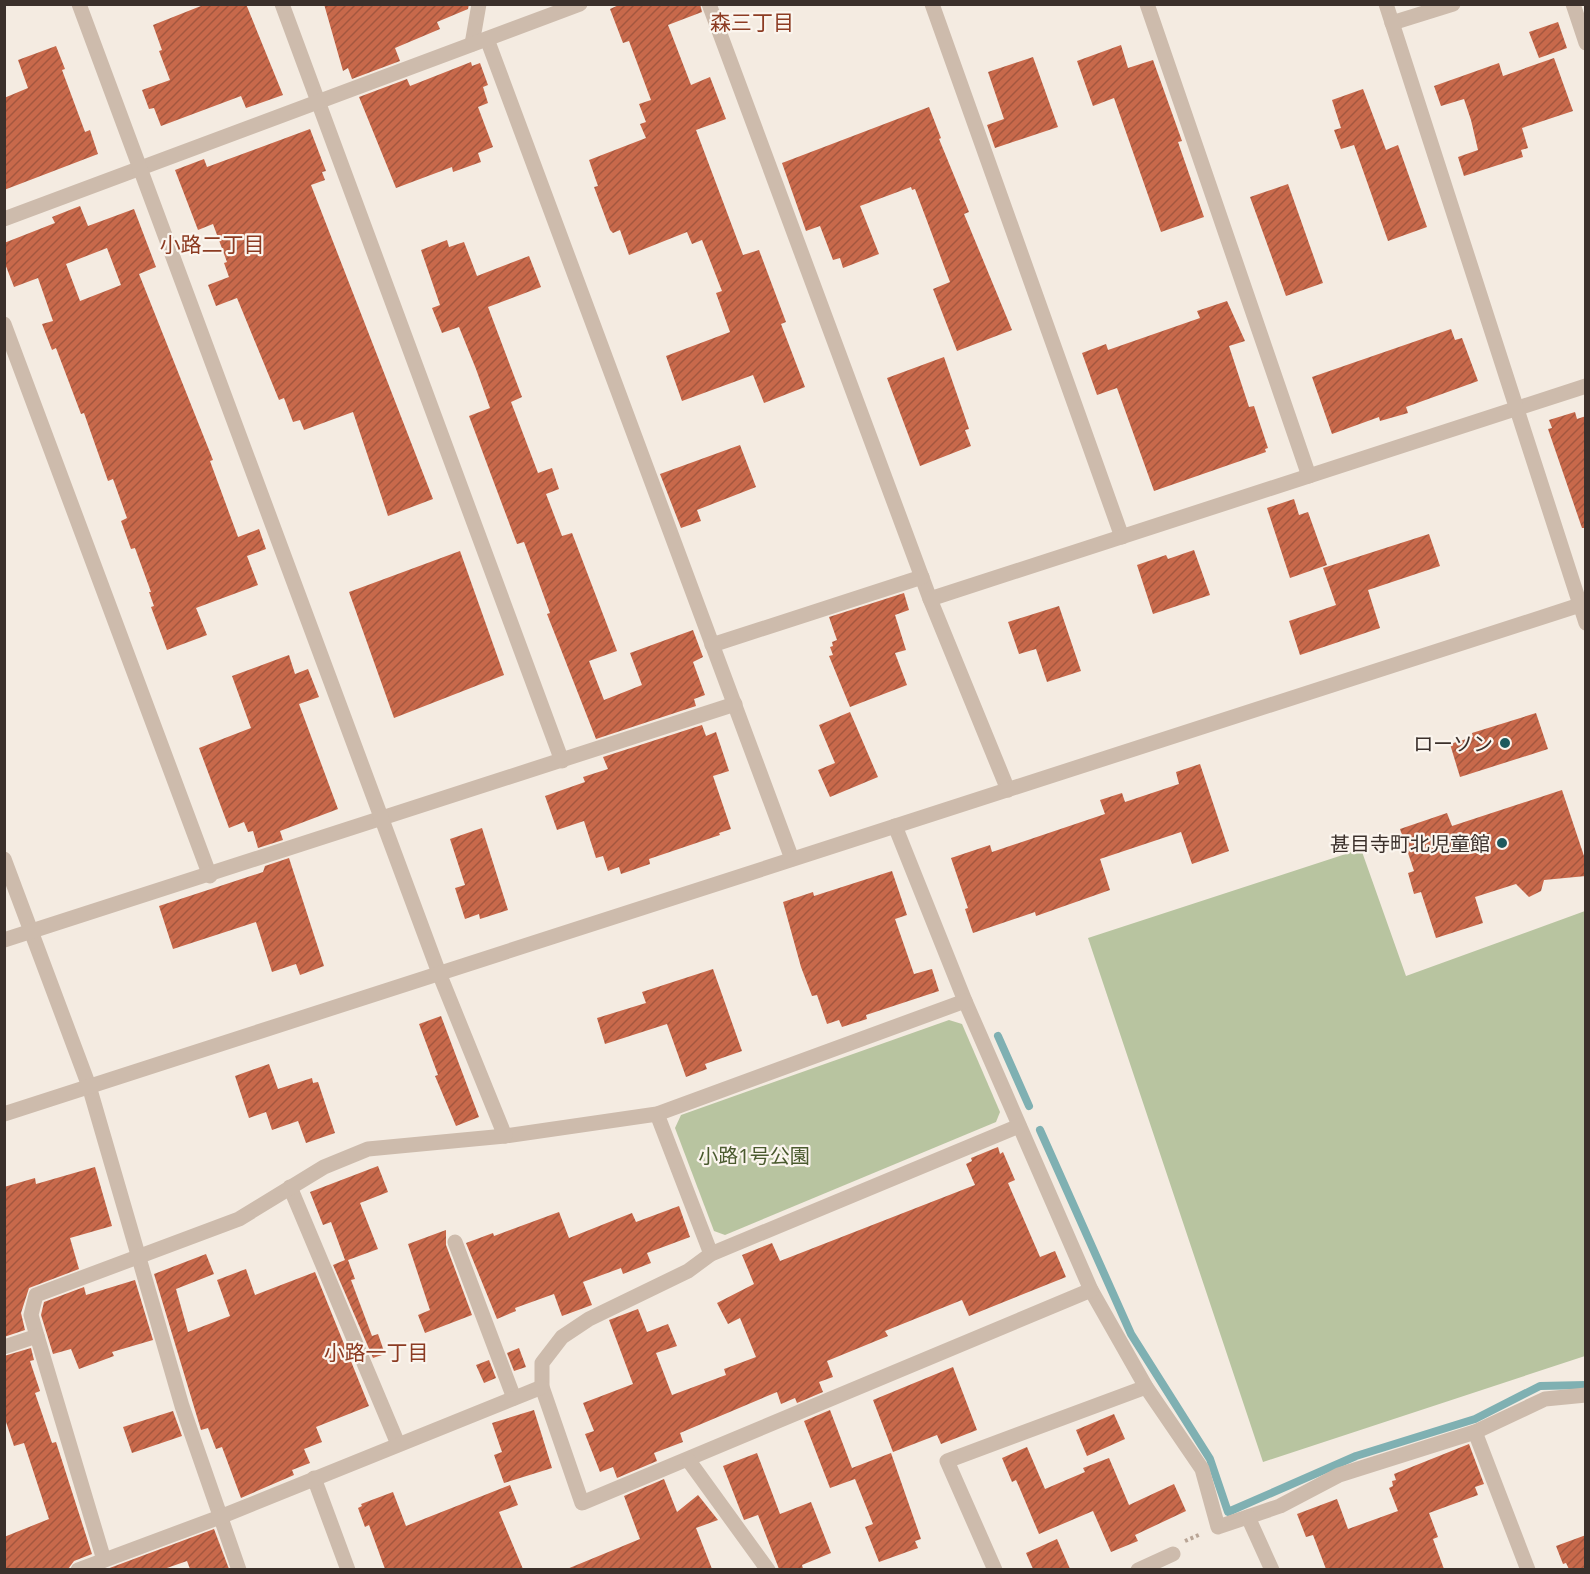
<svg xmlns="http://www.w3.org/2000/svg" width="1590" height="1574" font-family="'Noto Sans','Noto Sans JP',sans-serif">
<defs>
<pattern id="building-hatch" width="6" height="6" patternUnits="userSpaceOnUse" patternTransform="scale(1.5)"><rect width="6" height="6" fill="#c8694b"/><path d="M-1 1l2-2M0 6l6-6M5 7l2-2" fill="none" stroke="#a4573f"/></pattern>
</defs>
<rect width="100%" height="100%" fill="#f4ebe1"/>
<g fill="#b8c4a0">
<path d="M1361,849L1406,976L1585,911V1356L1263,1462L1088,938Z"/>
<path d="M949,1020L962,1024L1000,1112L996,1122L725,1235L714,1231L675,1128L681,1115Z"/>
</g>
<g fill="none" stroke-linecap="round" stroke-linejoin="round">
<g stroke="#7fb0b2" stroke-width="8">
<path d="M998,1036L1029,1106"/>
<path d="M1040,1130L1131,1334L1210,1459L1228,1512L1356,1456L1475,1419L1540,1386L1586,1385"/>
</g>
</g>
<g fill="url(#building-hatch)" fill-rule="evenodd">
<path d="M206,4H246L283,95L246,108L241,96L161,126L154,108L149,109L142,90L170,80L159,51L162,50L153,25Z"/>
<path d="M324,4H469L468,9L437,22L440,29L395,48L400,61L352,79L348,68L343,71Z"/>
<path d="M621,4H700L702,12L668,25L691,85L710,77L726,119L696,130L743,255L759,250L786,322L781,324L805,387L764,403L753,375L682,401L666,356L730,332L716,293L722,291L702,240L692,244L687,232L629,255L620,230L613,233L610,230L594,187L598,186L589,160L646,138L640,124L646,122L639,104L651,100L629,41L623,43L610,9Z"/>
<path d="M1558,22L1567,48L1539,58L1529,32Z"/>
<path d="M1121,45L1128,68L1153,60L1182,141L1178,142L1204,217L1161,232L1114,98L1093,106L1077,61Z"/>
<path d="M56,46L65,69L62,70L85,132L90,130L98,154L4,190V98L28,88L18,60Z"/>
<path d="M1033,57L1058,127L995,148L987,125L1004,119L988,72Z"/>
<path d="M1554,58L1573,111L1522,128L1528,148L1521,150L1523,157L1464,176L1458,157L1478,150L1471,120L1464,99L1441,106L1434,86L1499,63L1503,76Z"/>
<path d="M471,62L472,66L480,63L488,85L483,87L488,103L478,107L493,147L478,153L481,162L453,172L452,167L396,188L359,97L407,79L410,86Z"/>
<path d="M1363,89L1386,150L1398,145L1427,227L1388,241L1354,145L1341,149L1334,130L1341,128L1332,100Z"/>
<path d="M929,107L941,138L939,139L969,212L964,214L1012,330L957,351L933,289L950,282L915,189L912,190L911,187L860,206L879,254L843,268L840,258L833,260L820,226L806,231L782,163Z"/>
<path d="M310,129L326,171L322,172L325,180L311,185L433,499L388,516L353,412L304,430L300,420L293,422L284,398L279,400L237,298L216,306L208,285L229,277L224,263L227,262L213,224L198,230L175,170L204,159L207,167Z"/>
<path d="M1288,184L1323,283L1286,296L1250,197Z"/>
<path d="M80,206L88,226L134,209L156,267L139,274L213,460L210,461L238,537L259,529L266,549L247,556L258,585L196,608L207,635L167,650L151,607L154,606L149,592H151L135,548L131,549L121,521L127,518L113,479L108,481L84,413L81,414L56,348L52,350L42,324L53,321L38,278L14,287L4,261V243L55,223L52,217ZM107,248L121,285L80,301L66,264Z"/>
<path d="M447,240L449,247L464,242L477,276L529,256L541,287L488,307L522,397L511,402L538,473L552,468L559,489L546,494L562,536L572,533L617,651L589,661L604,700L642,685L630,653L693,630L703,657L693,662L705,695L694,699L696,706L596,739L547,614L550,613L524,542L517,544L469,416L490,408L476,369L459,327L442,333L432,308L440,305L421,250Z"/>
<path d="M1227,301L1245,341L1229,346L1249,407L1254,406L1268,448L1265,449L1266,452L1154,491L1117,388L1097,395L1082,353L1106,344L1108,350L1200,318L1197,311Z"/>
<path d="M1451,329L1455,340L1462,338L1478,381L1406,407L1408,413L1380,421L1379,417L1332,434L1312,377Z"/>
<path d="M944,357L969,429L965,430L971,446L920,466L887,378Z"/>
<path d="M1575,412L1577,419L1586,416V528H1582L1548,429L1552,428L1549,420Z"/>
<path d="M740,445L756,487L697,510L701,521L681,528L660,474Z"/>
<path d="M1294,499L1299,515L1308,512L1327,565L1290,578L1267,508Z"/>
<path d="M1429,534L1440,566L1368,590L1380,628L1300,655L1289,621L1336,605L1323,568Z"/>
<path d="M1194,550L1210,595L1153,614L1137,565L1166,555L1168,559Z"/>
<path d="M460,551L504,675L394,718L349,592Z"/>
<path d="M904,593L909,610L895,615L906,650L895,653L907,685L850,707L829,656L833,655L830,647L833,646L832,642L837,640L829,617Z"/>
<path d="M1059,606L1081,671L1047,682L1036,649L1019,654L1008,622Z"/>
<path d="M289,655L295,674L308,669L319,697L299,704L338,809L280,831L283,840L258,848L253,831L248,832L244,822L229,828L199,748L251,728L232,676Z"/>
<path d="M850,712L878,777L830,797L818,770L835,763L819,725Z"/>
<path d="M1536,713L1548,749L1460,777L1450,744L1473,737L1472,733Z"/>
<path d="M702,725L706,736L716,732L729,771L713,776L731,829L719,833L720,835L649,859L650,864L621,874L619,867L608,871L603,856L596,858L584,821L557,830L545,796L585,782L583,777L608,769L603,757Z"/>
<path d="M1200,764L1229,851L1192,864L1181,832L1100,859L1110,890L1036,916L1035,912L973,933L965,909L968,908L951,858L990,845L992,852L1105,814L1100,800L1122,793L1125,802L1179,784L1176,772Z"/>
<path d="M1562,790L1586,862V876L1544,880L1541,891L1529,897L1516,884L1475,897L1483,923L1436,938L1421,892L1414,894L1408,873L1414,871L1400,829L1447,813L1452,826Z"/>
<path d="M482,828L508,910L480,919L479,914L465,919L455,888L465,885L450,839Z"/>
<path d="M289,858L324,966L300,975L296,964L272,972L256,922L173,949L159,906L263,872L265,866Z"/>
<path d="M892,871L907,915L895,919L914,974L932,969L939,991L866,1015L867,1019L842,1027L839,1020L827,1024L817,995L812,996L801,967L783,902L813,892L814,896Z"/>
<path d="M713,969L742,1051L705,1064L707,1069L686,1077L667,1024L605,1044L597,1018L646,1003L642,992Z"/>
<path d="M441,1016L479,1117L456,1126L435,1076L438,1075L419,1024Z"/>
<path d="M269,1064L278,1089L312,1078L313,1083L318,1082L335,1133L306,1143L298,1121L272,1130L266,1112L249,1118L235,1076Z"/>
<path d="M998,1147L1000,1154L1003,1152L1015,1180L1008,1183L1040,1257L1055,1251L1066,1277L969,1316L962,1300L885,1331L888,1336L827,1361L833,1377L819,1382L823,1392L797,1403L795,1398L781,1404L777,1392L680,1433L683,1442L654,1453L657,1461L617,1478L613,1467L600,1472L585,1434L594,1431L583,1403L633,1384L609,1320L638,1309L647,1332L668,1324L677,1346L656,1353L672,1395L726,1375L724,1369L756,1357L740,1318L728,1324L717,1303L754,1284L742,1255L772,1243L780,1261L975,1185L966,1164L972,1161L971,1158Z"/>
<path d="M378,1166L388,1192L360,1203L378,1249L348,1260L355,1279L351,1280L372,1336L378,1334L385,1354L373,1358L333,1265L345,1260L331,1222L323,1225L310,1192Z"/>
<path d="M95,1167L112,1226L70,1238L79,1269L29,1288L21,1313L25,1330L4,1337V1187L35,1178L36,1184Z"/>
<path d="M679,1206L690,1237L647,1253L651,1263L623,1274L621,1268L583,1282L592,1305L562,1316L554,1294L515,1308L516,1311L497,1319L466,1243L493,1233L494,1236L559,1212L569,1238L632,1213L636,1222Z"/>
<path d="M446,1230V1245L472,1315L425,1333L418,1315L430,1310L408,1244Z"/>
<path d="M206,1254L214,1274L176,1289L188,1332L230,1316L217,1280L246,1269L255,1295L315,1272L369,1406L316,1427L322,1442L304,1449L310,1463L292,1470L294,1475L241,1498L222,1447L216,1449L208,1428L201,1430L154,1274Z"/>
<path d="M135,1280L153,1340L112,1352L114,1356L79,1369L71,1349L53,1354L41,1315L44,1302L84,1287L86,1295Z"/>
<path d="M31,1348L34,1360L30,1361L40,1391L35,1393L52,1443L56,1442L92,1554L74,1561L68,1569H4V1537L49,1519L24,1443L14,1446L4,1416V1356Z"/>
<path d="M519,1348L526,1367L514,1371L507,1353Z"/>
<path d="M489,1360L496,1378L484,1383L476,1365Z"/>
<path d="M953,1367L977,1430L941,1444L937,1435L893,1452L873,1400Z"/>
<path d="M534,1410L552,1468L504,1483L494,1455L502,1452L492,1423Z"/>
<path d="M830,1410L852,1468L891,1453L921,1539L915,1541L918,1548L879,1562L865,1527L873,1524L855,1479L830,1488L804,1421Z"/>
<path d="M173,1411L182,1436L132,1453L123,1427Z"/>
<path d="M1114,1414L1125,1439L1087,1456L1076,1430Z"/>
<path d="M1469,1444L1484,1484L1475,1487L1478,1495L1429,1513L1438,1537L1433,1539L1444,1569H1326L1313,1535L1306,1537L1297,1514L1337,1499L1348,1529L1398,1511L1389,1488L1393,1486L1392,1481L1396,1480L1394,1474Z"/>
<path d="M1027,1447L1045,1489L1085,1472L1083,1468L1109,1458L1129,1505L1174,1484L1186,1511L1135,1535L1138,1541L1111,1552L1093,1511L1039,1534L1020,1489L1016,1480L1012,1482L1002,1458Z"/>
<path d="M757,1453L780,1514L811,1502L831,1553L802,1565L803,1569H779L758,1515L744,1520L723,1466Z"/>
<path d="M664,1479L677,1512L698,1495L718,1520L696,1528L712,1569H567L640,1539L624,1496Z"/>
<path d="M510,1485L518,1505L499,1512L523,1569H385L369,1525L365,1527L358,1508L362,1506L361,1504L393,1492L406,1526Z"/>
<path d="M214,1529L229,1569H190L187,1561L164,1569H107Z"/>
<path d="M1586,1535V1569H1569L1566,1563L1563,1564L1556,1546Z"/>
<path d="M1057,1539L1070,1569H1033L1026,1553Z"/>
</g>
<g fill="none" stroke-linecap="round" stroke-linejoin="round">
<path stroke="#b9a596" stroke-width="4" stroke-dasharray="3 3" stroke-linecap="butt" d="M1185,1541L1201,1534"/>
<g stroke="#cdbbac" stroke-width="15">
<path d="M455,1242L514,1398"/>
<path d="M314,1478L348,1570"/>
</g>
<g stroke="#cdbbac" stroke-width="15">
<path d="M282,4L562,761"/>
<path d="M709,4L930,599L1008,790"/>
<path d="M932,4L1122,537"/>
<path d="M1147,4L1309,476"/>
<path d="M1573,4L1586,43"/>
<path d="M1392,23L1453,4"/>
<path d="M487,39L792,859"/>
<path d="M472,44L479,4"/>
<path d="M4,219L580,4"/>
<path d="M4,324L210,876"/>
<path d="M930,599L1586,386"/>
<path d="M712,645L922,577"/>
<path d="M895,826L965,1001L1091,1290L1146,1387L1202,1469L1218,1527L1280,1506L1339,1475L1475,1432L1545,1399L1586,1395"/>
<path d="M4,859L89,1086L182,1406L239,1570"/>
<path d="M4,940L735,704"/>
<path d="M657,1114L711,1254"/>
<path d="M1019,1126L711,1254L688,1271L589,1319L562,1337L542,1363V1387L582,1503L1091,1290"/>
<path d="M505,1136L657,1114L965,1001"/>
<path d="M290,1187L398,1444"/>
<path d="M37,1336L31,1315L36,1295L239,1219L324,1167L368,1149L505,1136L439,973L79,4"/>
<path d="M4,1347L37,1336L104,1560"/>
<path d="M1475,1432L1528,1570"/>
<path d="M689,1461L768,1570"/>
<path d="M1248,1517L1272,1570"/>
<path d="M78,1570L220,1517L542,1387"/>
<path d="M995,1570L947,1461L1146,1387"/>
<path d="M1138,1570L1173,1554"/>
</g>
<g stroke="#cdbbac" stroke-width="15">
<path d="M1386,4L1586,623"/>
<path d="M4,1114L1586,603"/>
</g>
</g>
<g fill="#1f5a5e" stroke="#fbf5ee" stroke-width="2">
<circle cx="1505" cy="743" r="6"/>
<circle cx="1502" cy="843" r="6"/>
</g>
<g text-anchor="middle" dominant-baseline="central" stroke-width="4.5" stroke-linejoin="round" paint-order="stroke">
<g font-size="20" fill="#3b302b" stroke="#fbf5ee" text-anchor="end">
<text x="1493" y="743">ローソン</text>
<text x="1490" y="843">甚目寺町北児童館</text>
</g>
<g font-size="20" fill="#4a5a2e" stroke="#fbf5ee">
<text x="754" y="1155">小路1号公園</text>
</g>
<g font-size="21" fill="#8c3b22" stroke="#fbf5ee">
<text x="752" y="22">森三丁目</text>
<text x="212" y="244">小路二丁目</text>
<text x="376" y="1352">小路一丁目</text>
</g>
</g>
<rect width="1590" height="1574" fill="none" stroke="#3b302b" stroke-width="12"/>
</svg>
